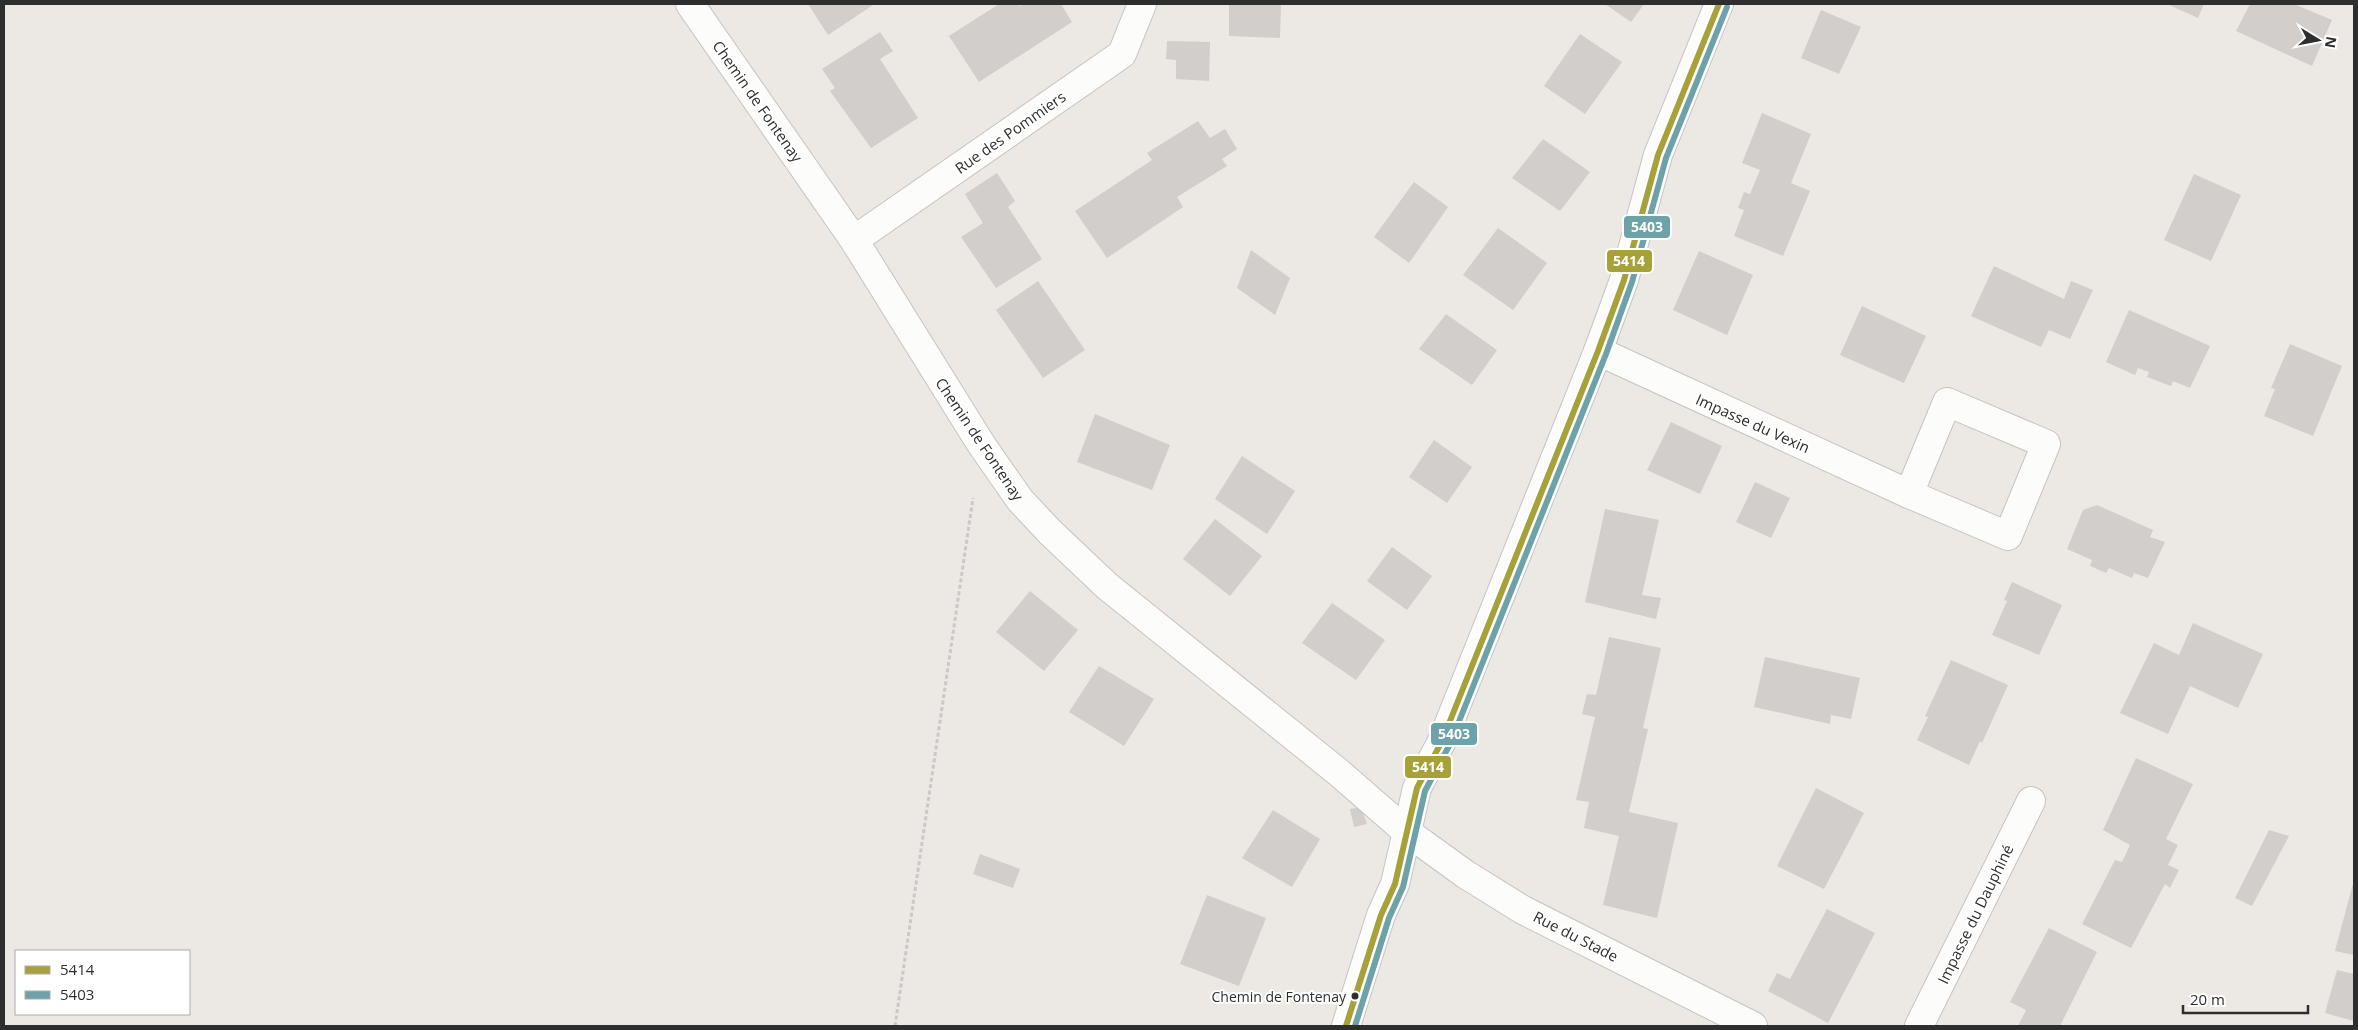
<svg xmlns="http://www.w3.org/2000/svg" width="2358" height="1030" font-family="'Open Sans',sans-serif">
<rect width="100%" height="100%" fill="#ece8e4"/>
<g fill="#d1cecb">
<path d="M808,4H872L873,5L828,35Z"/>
<path d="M999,4H1018L1020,6L1024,4H1061L1072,22L979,82L949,36Z"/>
<path d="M1229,4H1281L1280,38L1229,36Z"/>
<path d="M1605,4H1644L1631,22Z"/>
<path d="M2167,4H2204L2198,18Z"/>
<path d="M2250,4H2294L2332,20L2312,66L2236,31Z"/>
<path d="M1821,10L1861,27L1839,74L1801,58Z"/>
<path d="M880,32L893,51L880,59L918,118L871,148L830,91L835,88L822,69Z"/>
<path d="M1580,34L1622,62L1585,114L1544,86Z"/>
<path d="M1167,41L1210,42L1209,81L1176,79V60L1166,59Z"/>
<path d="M1762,113L1811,134L1791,183L1810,191L1783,256L1734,236L1744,210L1738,208L1744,192L1750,194L1760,170L1742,163Z"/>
<path d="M1198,121L1210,138L1225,129L1237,149L1222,159L1227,166L1177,197L1183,207L1107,258L1075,211L1152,160L1147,153Z"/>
<path d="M1543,139L1590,172L1560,211L1512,178Z"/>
<path d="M997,173L1015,201L1008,207L1042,259L996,288L961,237L983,223L965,194Z"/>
<path d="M2194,174L2241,195L2211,261L2164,240Z"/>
<path d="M1414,182L1448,207L1409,263L1374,237Z"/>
<path d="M1498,228L1547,263L1513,310L1463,275Z"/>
<path d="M1251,250L1290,278L1275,315L1237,288Z"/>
<path d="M1699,251L1753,275L1727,335L1673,310Z"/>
<path d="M1994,266L2064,299L2071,281L2093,290L2070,339L2049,330L2041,347L1971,316Z"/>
<path d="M1038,281L1085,350L1043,378L996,310Z"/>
<path d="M1862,306L1926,336L1904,383L1840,355Z"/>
<path d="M2129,310L2210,346L2190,388L2173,381L2171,386L2147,377L2149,372L2138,368L2135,375L2106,362Z"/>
<path d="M1446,314L1497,350L1472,385L1419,349Z"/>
<path d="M2290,344L2342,366L2313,436L2264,416L2275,389L2271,388Z"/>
<path d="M1095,414L1170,445L1152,490L1077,462Z"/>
<path d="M1671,422L1722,446L1700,494L1647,470Z"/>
<path d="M1434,440L1472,467L1447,503L1409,477Z"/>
<path d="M1242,456L1295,491L1267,534L1215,499Z"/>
<path d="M1755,482L1790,498L1771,538L1736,522Z"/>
<path d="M2097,505L2153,530L2150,537L2165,542L2148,578L2134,573L2132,578L2109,568L2106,573L2090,566L2092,560L2067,549L2083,510Z"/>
<path d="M1605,509L1659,520L1642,595L1661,598L1656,619L1585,602Z"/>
<path d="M1215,519L1262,556L1230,596L1183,559Z"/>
<path d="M1392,547L1432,576L1407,610L1367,581Z"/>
<path d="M2012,582L2062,605L2039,655L1992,635L2007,601L2004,600Z"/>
<path d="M1030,591L1078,630L1044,671L996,632Z"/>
<path d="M1332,603L1385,640L1356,680L1302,643Z"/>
<path d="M2193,623L2263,654L2238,708L2190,686L2168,734L2120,713L2154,643L2179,655Z"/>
<path d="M1609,637L1661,648L1643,728L1648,729L1629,812L1678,823L1657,918L1603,905L1619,836L1584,828L1589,802L1576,800L1595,717L1582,714L1587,694L1596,695Z"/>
<path d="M1765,657L1860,678L1851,719L1831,715L1830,724L1754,707Z"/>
<path d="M1951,660L2008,685L1982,743L1980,741L1969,765L1917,740L1928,717L1925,716Z"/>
<path d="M1099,666L1154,699L1124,746L1069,712Z"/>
<path d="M2136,758L2193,784L2166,839L2178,845L2168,865L2179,870L2170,888L2165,884L2131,948L2082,924L2115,860L2122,862L2130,845L2103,830Z"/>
<path d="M1816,788L1864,813L1824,889L1777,866Z"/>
<path d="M1361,807L1367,824L1354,827L1350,809Z"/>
<path d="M1273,810L1320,839L1292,887L1242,858Z"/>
<path d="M2269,830L2289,836L2252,906L2235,898Z"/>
<path d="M980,854L1020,869L1013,888L973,874Z"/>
<path d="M2354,880V955L2335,951Z"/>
<path d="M1207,895L1266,918L1239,986L1180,964Z"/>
<path d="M1827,909L1875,933L1828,1023L1768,991L1777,973L1790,979Z"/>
<path d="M2049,928L2097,952L2060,1026H2018L2026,1010L2010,1002Z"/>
<path d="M2337,970L2354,974V1021L2325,1013Z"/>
</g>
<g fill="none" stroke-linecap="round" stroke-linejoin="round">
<g stroke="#c5c4c5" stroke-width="30">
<g id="street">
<path d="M690,4L854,240L981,444L1020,500L1050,532L1107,586L1338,772L1407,832L1465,874L1523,910L1753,1026"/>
<path d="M854,240L1122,54L1142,4"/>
<path d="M1598,351L1909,494"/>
<path d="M1947,402L2046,444L2008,536L1909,494Z"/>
<path d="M1346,1026L1381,915L1395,884L1417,788L1442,741L1598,351L1624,280L1658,155L1719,4"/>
<path d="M1919,1026L2031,801"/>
</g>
</g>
<path stroke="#c9c9c8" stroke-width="3" stroke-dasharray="4 2.5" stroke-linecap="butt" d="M895,1026L973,498"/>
<use href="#street" stroke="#fcfcfb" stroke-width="28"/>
<g stroke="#fff" stroke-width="10">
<path id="bus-1" d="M1346,1026L1381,915L1395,884L1417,788L1442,741L1598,351L1624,280L1658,155L1719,4"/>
</g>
<g stroke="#fff" stroke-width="10">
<path id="bus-2" d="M1355,1026L1389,918L1403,887L1425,791L1450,744L1606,354L1632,282L1666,158L1727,7"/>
</g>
<use href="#bus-1" stroke="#a6a139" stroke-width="6"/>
<use href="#bus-2" stroke="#6ea2a9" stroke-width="6"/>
</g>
<circle fill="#2e2e2e" stroke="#fff" stroke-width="2" cx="1355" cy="996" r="4.5"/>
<g text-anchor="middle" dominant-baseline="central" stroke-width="4" stroke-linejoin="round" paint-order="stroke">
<g font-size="14" fill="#2e2e2e" stroke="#fff" text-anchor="end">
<text x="1346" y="996">Chemin de Fontenay</text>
</g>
<g font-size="15" fill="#2e2e2e" stroke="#fff">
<text transform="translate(758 101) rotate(55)">Chemin de Fontenay</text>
<text transform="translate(1010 132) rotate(-35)">Rue des Pommiers</text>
<text transform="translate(1753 423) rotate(24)">Impasse du Vexin</text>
<text transform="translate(980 439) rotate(56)">Chemin de Fontenay</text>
<text transform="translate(1975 914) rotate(-64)">Impasse du Dauphiné</text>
<text transform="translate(1576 936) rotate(27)">Rue du Stade</text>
</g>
</g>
<g stroke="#fff" stroke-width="2">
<rect x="1623" y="215" width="48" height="24" rx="5" fill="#6ea2a9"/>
<rect x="1606" y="249" width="47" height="24" rx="5" fill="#a6a139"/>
<rect x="1430" y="722" width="48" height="24" rx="5" fill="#6ea2a9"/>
<rect x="1404" y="755" width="48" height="24" rx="5" fill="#a6a139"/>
</g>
<g font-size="14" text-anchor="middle" font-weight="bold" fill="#fff">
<text x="1647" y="232">5403</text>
<text x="1629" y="266">5414</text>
<text x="1454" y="739">5403</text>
<text x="1428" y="772">5414</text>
</g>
<rect width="2358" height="1030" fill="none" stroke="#2e2e2e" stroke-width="10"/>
<rect x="15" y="950" width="175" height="65" fill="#ffffff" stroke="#ababab"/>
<rect x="25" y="966" width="25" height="8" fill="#a6a139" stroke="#ababab"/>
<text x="60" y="975" font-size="15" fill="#2e2e2e">5414</text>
<rect x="25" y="991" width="25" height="8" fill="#6ea2a9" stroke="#ababab"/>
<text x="60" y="1000" font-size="15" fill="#2e2e2e">5403</text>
<g transform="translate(2318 40) rotate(100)" stroke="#ffffff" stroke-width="4" paint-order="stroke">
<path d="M0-4L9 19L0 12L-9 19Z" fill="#2e2e2e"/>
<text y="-8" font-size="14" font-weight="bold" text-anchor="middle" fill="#2e2e2e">N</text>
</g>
<path d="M2183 1005v8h125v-8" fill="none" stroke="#2e2e2e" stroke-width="2.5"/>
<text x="2190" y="1005" font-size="15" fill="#2e2e2e" stroke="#ffffff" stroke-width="4" paint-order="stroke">20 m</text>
</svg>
